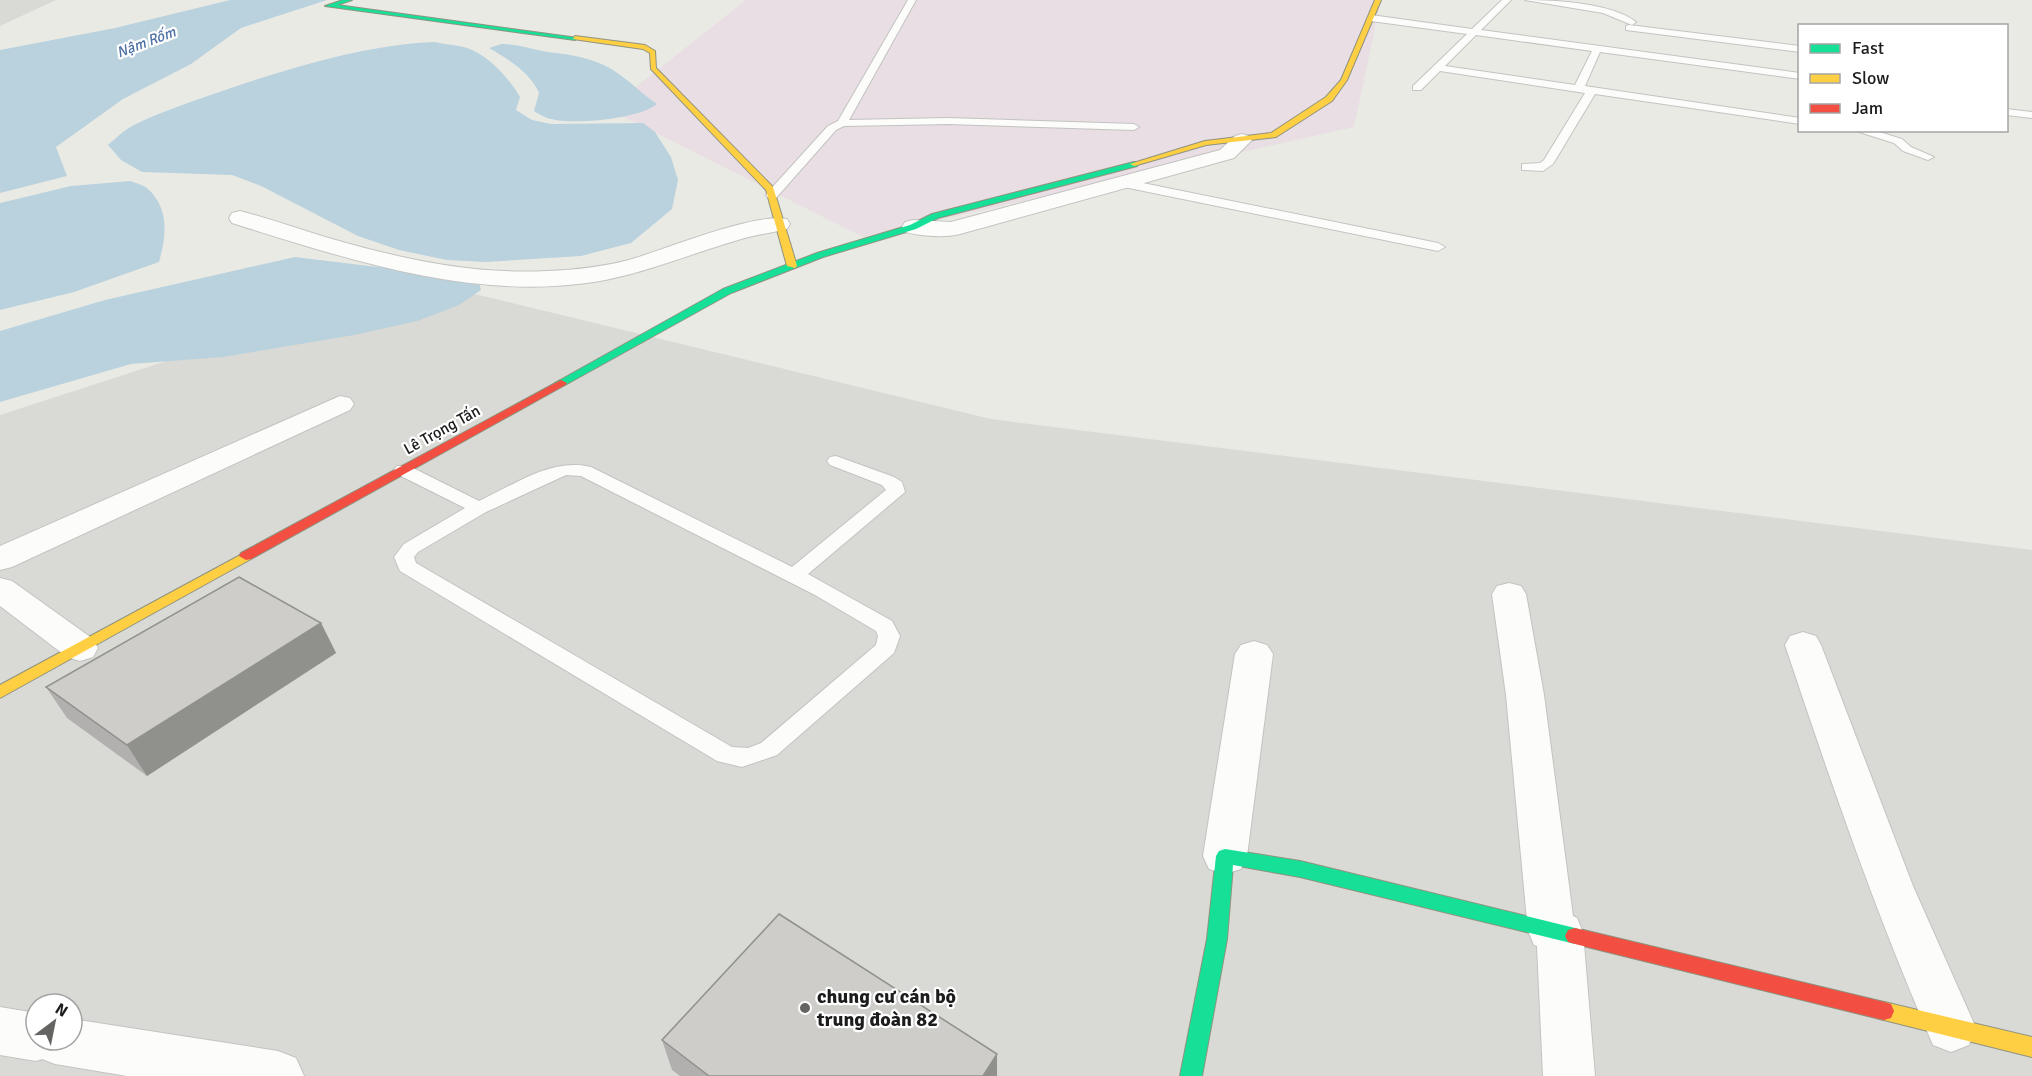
<svg xmlns="http://www.w3.org/2000/svg" width="2032" height="1076" font-family="Signika,sans-serif">
<rect width="100%" height="100%" fill="#eaeae5"/>
<g fill="#d9d9d6" fill-rule="evenodd">
<path d="M0,0H56L0,26Z"/>
<path d="M417,280L991,419L2032,550V1076H0V415ZM36,1004H72V1040H36Z"/>
</g>
<path fill="#e8dee3" d="M746,0H1381L1354,127L863,237L608,109Z"/>
<g fill="#bad2dd">
<path d="M230,0H327L241,28L191,64L123,99L56,147L67,176L0,193V50L115,28Z"/>
<path d="M435,42C446,45 462,45 472,50C491,58 510,80 520,97L516,110L532,120L551,124L643,123L655,132L671,157L678,180L672,209L631,243L581,256L486,262L447,260L399,250L358,236L261,186L232,175L142,172L121,160L108,145C116,138 124,130 134,125C156,114 179,106 202,98C270,74 363,44 435,42Z"/>
<path d="M501,44C516,44 528,48 542,51C568,55 590,56 613,70C629,80 642,94 657,104C639,119 575,125 551,119C545,118 539,114 534,111L539,93C531,73 508,59 489,48Z"/>
<path d="M130,181C135,183 144,185 148,189C170,209 166,237 159,262L74,292L0,310V203L71,186Z"/>
<path d="M295,257L468,278L479,282L481,290L459,305L417,321L354,335L223,357L131,364L0,402V331L105,300Z"/>
</g>
<g fill="none" stroke-linecap="round" stroke-linejoin="round">
<g stroke="#c3c3c1" stroke-width="2">
<g id="lane">
<path d="M908,0H916L849,120L948,118L1134,124L1139,127L1134,130L948,124L844,126L836,130L776,198H768L766,195L768,192L828,126L838,121Z"/>
<path d="M1502,0H1511L1481,30L1800,73V79L1600,52L1585,86L1800,118V124L1595,94L1553,164L1543,171L1522,170V164L1540,163L1544,160L1585,93L1440,71L1421,90H1413V86L1467,34L1371,21L1367,18L1371,15L1472,29ZM1476,35L1592,51L1575,85L1445,66Z"/>
<path d="M1525,0C1556,0 1612,3 1636,22L1632,25L1603,13Z"/>
<path d="M1629,25L1800,46V52L1626,30V26Z"/>
<path d="M2006,109L2032,112V118L2006,115Z"/>
<path d="M1873,130L1902,139L1911,147L1934,157L1928,160L1903,151L1894,143L1856,131Z"/>
<path d="M1123,179L1438,243L1445,247L1438,251L1119,186L1117,183Z"/>
<path d="M836,456L894,477L902,482L905,492L808,574L892,621L900,636L894,653L777,755L742,767L717,761L400,571L394,557L404,544L465,508L397,474L394,470L397,466H409L479,501C514,485 552,457 591,467L792,567L886,490L882,485L830,465L827,461L830,457ZM566,475L581,476L815,595L876,631L878,636L876,645L761,743L748,748L732,747L416,563L414,557L418,552L486,512Z"/>
</g>
</g>
<g stroke="#c3c3c1" stroke-width="2">
<g id="street">
<path d="M1242,134L1249,136L1252,140L1234,158L960,234C944,238 921,236 905,232L902,227L905,222L913,220L951,222L1220,150L1235,136Z"/>
<path d="M240,211C271,219 301,230 332,239C401,259 475,275 548,271C575,270 602,267 629,260C664,250 756,212 787,219L790,224L787,229C771,233 754,235 738,240C690,254 643,274 594,282C472,301 347,259 232,223L229,218L232,213Z"/>
<path d="M340,396L350,398L354,404L350,410L12,567L0,570V546Z"/>
<path d="M0,578L12,581L93,639L98,648L93,657L80,661L67,657L0,606Z"/>
<path d="M1509,583L1521,586L1526,594L1544,695L1573,916L1577,918L1583,932L1595,1076H1543L1537,946L1534,945L1528,931L1506,695L1492,594L1497,586Z"/>
<path d="M1803,632L1816,636L1821,645L1913,886L1976,1028L1969,1045L1951,1052L1933,1045C1876,914 1830,780 1785,645L1790,636Z"/>
<path d="M1254,641L1267,645L1273,654L1247,856L1241,869L1225,874L1209,869L1203,856L1235,654L1241,645Z"/>
<path d="M0,1007L36,1013V1040H72V1019L278,1051L296,1058L304,1076H127L55,1064L42,1059L36,1061L0,1055Z"/>
</g>
</g>
<g stroke="#8f937e" stroke-width="2">
<g id="fast">
<path d="M343,0H352L337,5L578,38L575,40L325,6Z"/>
<path d="M1134,162H1137V166L938,218L916,229L823,257L731,293L565,385H557L555,383L723,289L817,253L910,225L932,214Z"/>
<path d="M1225,849L1300,861L1575,928L1582,930L1585,936L1582,942L1575,944L1300,877L1233,865L1227,939L1202,1076H1180L1207,939L1216,856L1219,851Z"/>
</g>
</g>
<g stroke="#8f937e" stroke-width="2">
<g id="slow">
<path d="M1375,0H1381L1347,80L1332,101L1276,137L1206,145L1134,166L1130,164L1205,141L1271,133L1326,97L1341,80Z"/>
<path d="M575,36L645,45L655,51L656,68L773,187L797,266L795,268L787,266L766,190L651,69L650,53L643,49L573,39Z"/>
<path d="M246,552L251,553L253,556L251,559L0,698V685Z"/>
<path d="M1884,1002L2032,1037V1057L1884,1020L1877,1018L1874,1011L1877,1004Z"/>
</g>
</g>
<g stroke="#8f937e" stroke-width="2">
<g id="jam">
<path d="M561,380L567,383L565,385L251,559L246,560L239,556L241,553Z"/>
<path d="M1575,928L1884,1002L1891,1004L1894,1011L1891,1018L1884,1020L1575,944L1568,942L1565,936L1568,930Z"/>
</g>
</g>
<use href="#lane" fill="#fcfcfb" fill-rule="evenodd"/>
<use href="#street" fill="#fcfcfb" fill-rule="evenodd"/>
<use href="#fast" fill="#16e098" fill-rule="evenodd"/>
<use href="#slow" fill="#ffcf43" fill-rule="evenodd"/>
<use href="#jam" fill="#f24e42" fill-rule="evenodd"/>
</g>
<g fill="#b1b0ae">
<path d="M321,623L336,653L147,776L67,718L46,687Z"/>
<path d="M662,1040L997,1076H680L672,1070Z"/>
</g>
<g fill="#90908d">
<path d="M321,623L336,653L147,776L127,745Z"/>
<path d="M997,1054V1076H983Z"/>
</g>
<g fill="#cecdca" stroke="#90908d" stroke-width="1.5">
<path d="M239,577L321,623L127,745L46,687Z"/>
<path d="M779,914L997,1054L983,1076H709L662,1040Z"/>
</g>
<circle fill="#646462" stroke="#fff" stroke-width="2" cx="805" cy="1008" r="6"/>
<g text-anchor="middle" dominant-baseline="central" stroke-width="4.5" stroke-linejoin="round" paint-order="stroke">
<g font-size="15" font-style="italic" fill="#4e71a6" stroke="#fff">
<text transform="translate(146 42) rotate(-21)">Nậm Rốm</text>
</g>
<g font-size="16" fill="#1c1c1c" stroke="#fff">
<text transform="translate(442 430) rotate(-29)">Lê Trọng Tấn</text>
</g>
<g font-size="20" font-weight="bold" fill="#1c1c1c" stroke="#fff" text-anchor="start">
<text x="817" y="996">chung cư cán bộ<tspan x="817" dy="23">trung đoàn 82</tspan></text>
</g>
</g>
<rect x="1798" y="24" width="210" height="108" fill="#ffffff" stroke="#a4a4a4" stroke-width="1.5"/>
<rect x="1810" y="44" width="30" height="9" fill="#16e098" stroke="#a4a4a4" stroke-width="1.5"/>
<text x="1852" y="54" font-size="18" fill="#1c1c1c">Fast</text>
<rect x="1810" y="74" width="30" height="9" fill="#ffcf43" stroke="#a4a4a4" stroke-width="1.5"/>
<text x="1852" y="84" font-size="18" fill="#1c1c1c">Slow</text>
<rect x="1810" y="104" width="30" height="9" fill="#f24e42" stroke="#a4a4a4" stroke-width="1.5"/>
<text x="1852" y="114" font-size="18" fill="#1c1c1c">Jam</text>
<g transform="translate(54 1022) rotate(32)"><circle r="28" fill="#ffffff" stroke="#a4a4a4" stroke-width="1.5"/>
<path d="M0-4.5L10 22L0 15L-10 22Z" fill="#646462"/>
<text y="-9" font-size="16" font-weight="bold" text-anchor="middle" fill="#1c1c1c">N</text>
</g>
</svg>
